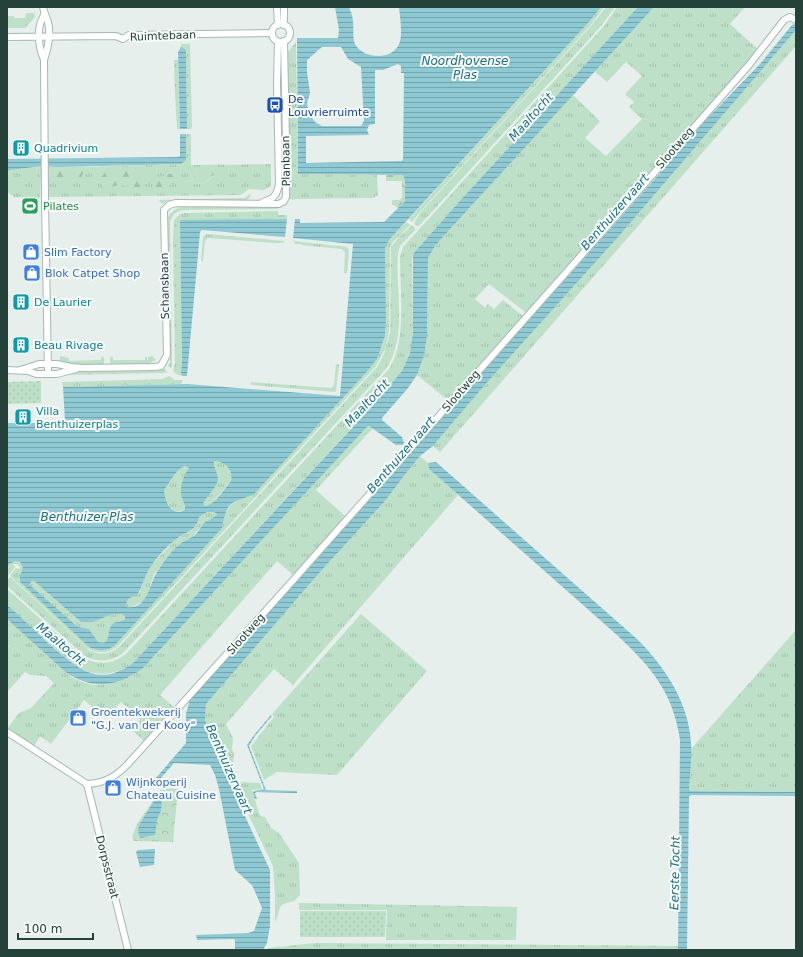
<svg xmlns="http://www.w3.org/2000/svg" width="803" height="957" font-family="'DejaVu Sans',sans-serif">
<defs>
<pattern id="grass-tufts" width="24" height="20" patternUnits="userSpaceOnUse"><rect width="24" height="20" fill="#bfe0c8"/><path d="M3 7l-1-3M5 7V3M7 7l1-3M15 17l-1-3M17 17v-4M19 17l1-3" fill="none" stroke="#a4c1ad"/></pattern>
<pattern id="forest-firs" width="22" height="20" patternUnits="userSpaceOnUse"><rect width="22" height="20" fill="#bfe0c8"/><path d="M5 1l3.5 6h-7zM16 11l3.5 6h-7z" fill="#a4c1ad"/></pattern>
<pattern id="park-crowns" width="20" height="18" patternUnits="userSpaceOnUse"><rect width="20" height="18" fill="#bfe0c8"/><path d="M2 6a3 3 0 1 1 6 0M12 15a3 3 0 1 1 6 0" fill="none" stroke="#a4c1ad"/></pattern>
<pattern id="garden-dots" width="8" height="8" patternUnits="userSpaceOnUse"><rect width="8" height="8" fill="#bfe0c8"/><path d="M2 2h.1M6 6h.1" fill="none" stroke="#a4c1ad" stroke-width="1.8" stroke-linecap="round"/></pattern>
<pattern id="water-rules" width="6" height="5" patternUnits="userSpaceOnUse"><rect width="6" height="5" fill="#8ec9d4"/><path d="M0 2.5h6" fill="none" stroke="#74a5ad"/></pattern>
</defs>
<rect width="100%" height="100%" fill="#e6efeb"/>
<g fill="url(#grass-tufts)" fill-rule="evenodd">
<path d="M601,7H604L590,26L420,212L412,222L409,219L589,22Z"/>
<path d="M606,7H615L602,25L419,226H417L414,223L420,213L591,26Z"/>
<path d="M617,7H638L457,204L413,254L412,259L413,333L410,353L402,371L369,410H368L134,662C115,677 91,678 71,663L7,605V589L85,659C100,665 113,664 126,654L389,369C407,342 400,289 400,257L403,247L604,26Z"/>
<path d="M654,7H745L730,24L759,50L528,313L525,312L489,284L475,299L485,308L488,304L494,309L503,300L523,316V318L449,401L417,375L424,356L427,336L428,258L435,246L451,228L573,95L600,121L585,138L606,156L642,119L629,107L634,102L625,94L642,76L626,62L607,82L594,71Z"/>
<path d="M34,9L35,17L25,28H7V16H14V18H25L26,13H34Z"/>
<path d="M796,30V46L440,452L433,446L484,386L619,236Z"/>
<path d="M296,42L298,174L377,175L378,195L373,198L295,199V200L290,199L289,195L286,52L289,51Z"/>
<path d="M181,44H190L192,127L191,129H187L186,51L185,49L181,47Z"/>
<path d="M174,60H178L180,129H177C176,106 174,83 174,60Z"/>
<path d="M186,134H191V165L271,164V186L264,190L249,189L241,195L47,197V167H58L55,170L82,176L86,167L181,164L186,160ZM197,173H213V177L203,183L191,184V181Z"/>
<path d="M41,166L40,198L14,197L7,192V170L9,171L11,170Z"/>
<path d="M250,194L251,196L247,200L167,201L162,204L159,200L244,198Z"/>
<path d="M275,205L278,209L183,210C176,211 173,215 170,222L172,366L171,368L168,366L170,362L167,219C170,212 175,208 183,207Z"/>
<path d="M278,211V215H287V219L180,222L182,361L181,373L183,376L178,375L173,371L175,363L173,240L174,220L180,214L185,213Z"/>
<path d="M406,222L410,225L393,242L390,247L389,331L385,349L376,366L117,647C107,654 96,654 86,647L10,576L16,568L20,569V567L17,564H13L15,567L9,575L7,573V565C13,561 16,559 22,564C25,571 20,575 20,582L23,585L89,646L94,649L105,650L225,514C230,501 241,499 253,494L365,374L382,346L385,336L386,320L385,248L389,240Z"/>
<path d="M412,225L415,228V230L400,246L398,254C395,291 408,336 386,369L123,653C112,662 99,662 86,657L7,586V580L10,577L89,650C98,655 108,655 118,648L377,367L384,354L390,332L391,247L399,237Z"/>
<path d="M207,234L285,241L282,243H275L208,238L205,241L203,261H201L203,237Z"/>
<path d="M293,241L347,247L349,251L347,273H344L345,253L342,249L301,245V244H295Z"/>
<path d="M60,356L69,358V361L101,360V357H104V365H73L60,361Z"/>
<path d="M152,356L156,360L149,364L110,365V357H113V360H145V357H147V360H148V357Z"/>
<path d="M336,364L339,365L336,391L335,392L251,385V382L331,388L334,385Z"/>
<path d="M165,369L167,372L164,373L62,375L72,371Z"/>
<path d="M169,376L175,380H183L181,384L63,387L62,382L163,379Z"/>
<path d="M369,426L373,428L316,490L345,516L293,575L277,561L160,695L175,708L145,742L132,730L140,719L121,702L105,718L84,700L51,744L40,736L34,746L7,729L19,713L31,708L54,683L46,676L30,675L25,672L7,692V648L9,646L7,644V619C20,631 33,642 45,654C54,662 63,672 74,678C96,691 123,684 142,669L367,427Z"/>
<path d="M420,456L428,463L429,469L458,495L293,685L274,669L226,724L233,738L232,749L234,754L231,787L205,720L206,704L321,571L385,501L407,472Z"/>
<path d="M213,461C224,459 232,471 231,481L212,503L208,506H205L203,504C212,482 223,490 213,461Z"/>
<path d="M185,466L189,468L185,505L184,509C172,518 165,500 164,490C171,481 175,470 185,466Z"/>
<path d="M207,512H214L217,514L216,516L207,521L193,536L180,544L154,574L147,597L144,601L132,607H126V601L140,591L146,575L153,563L176,539L190,531L197,525L198,517Z"/>
<path d="M31,581H34L81,622C92,619 116,610 125,616L126,619L122,621H119L109,631C109,638 106,645 98,642C90,633 91,628 78,627L30,585L29,583Z"/>
<path d="M361,614L427,671L337,775L277,772L264,780L251,746L274,717L272,714Z"/>
<path d="M796,630V792L691,791L689,789L691,749Z"/>
<path d="M237,782L260,783L262,789L252,790L260,816L265,817L271,828L279,833L299,863L300,895L294,901L283,904L280,907L276,921L275,920V895L273,866L237,791Z"/>
<path d="M299,903L517,907L516,940H386L387,910H299Z"/>
<path d="M315,943L678,946V950H268V948Z"/>
</g>
<g fill="url(#forest-firs)">
<path d="M58,167H86L82,176L77,181L65,182L58,179L55,170Z"/>
<path d="M127,169L143,175L146,182L143,187L136,188L120,185L104,188L100,182V178L106,172Z"/>
<path d="M197,173H213L214,174C209,181 199,185 191,184V181Z"/>
<path d="M168,174H172L175,177C170,187 165,195 153,188L152,185L159,178Z"/>
<path d="M386,175H403L405,180V201L397,208L394,205H392V200H400L402,197V181H386Z"/>
</g>
<path fill="url(#park-crowns)" d="M162,788L178,789L173,842L134,841L132,837L137,824Z"/>
<g fill="url(#garden-dots)">
<path d="M41,381V403L7,404V382Z"/>
<path d="M300,911H386L385,937H300Z"/>
</g>
<g fill="url(#water-rules)" fill-rule="evenodd">
<path d="M335,7H349C351,12 353,17 353,22C354,29 352,37 355,44C363,59 392,61 399,44C403,36 400,17 399,7H601L589,22L389,240L385,248L386,320L385,336L377,359L365,374L253,495C229,503 227,502 222,528L115,645C107,652 98,651 89,647L20,582V576L23,568L20,562L15,561L7,565V423H49L52,429L56,430L63,427L65,422L63,387L187,384L340,396L353,244L293,238L295,219H300V223L384,222L405,201V180L403,175L298,174L297,38H338L339,30ZM322,47H341L348,59L361,67L364,121L361,126H322L315,122L309,114L307,103L310,93L307,72V60ZM398,64L401,66V73H404L403,159L402,161L306,163V136L369,135L367,130L369,125L375,124V70H383ZM214,461C225,461 233,470 231,481C225,488 214,506 205,506L203,504C207,495 217,488 218,479C218,473 213,466 214,461ZM185,466L189,468C183,476 179,489 182,498C183,501 185,504 185,507C185,510 182,512 178,512C168,511 165,498 164,490C171,481 175,470 185,466ZM207,512H214L217,514C214,518 208,520 204,523C201,527 198,532 195,535C191,538 186,540 181,543C173,549 165,560 159,569C149,581 149,611 126,607C126,599 129,598 137,595C141,589 143,582 146,575C152,562 164,549 175,540C186,531 196,532 199,517ZM31,581H34L81,622H93L112,614H121L125,616V619C122,622 118,621 114,623C105,628 113,646 98,642L89,629L78,627L30,585Z"/>
<path d="M638,7H654L451,228L435,246L428,258L427,336L424,356L417,375L408,388L382,418V420L402,437L404,443L403,445H396L369,426L367,427L142,669C116,688 91,690 64,671L7,619V605C21,617 35,630 48,643C76,667 98,690 134,662L365,414L366,411L369,410L402,371L410,353L413,333V254L457,204Z"/>
<path d="M796,23V30L619,236L484,386L433,446L420,456L407,472L385,501L321,571L206,704L205,720L229,782L270,870V926L267,943L263,950H235V941L234,939L197,940L196,935L248,933L254,931L262,908L252,885L235,870L219,789L215,775L210,765L174,763L154,786L152,787L150,785L186,743V714L190,699L653,181L702,124L760,64L792,25Z"/>
<path d="M181,47L185,49L186,51L187,129H180L178,52Z"/>
<path d="M180,134H186V160L181,164L58,167L41,166L11,170L9,171L7,170V159L178,157L180,156Z"/>
<path d="M287,219L285,237L202,230L200,232L187,376H183L181,373L182,361L180,222L181,220Z"/>
<path d="M436,462L637,639C665,667 689,703 691,743C692,758 690,774 689,789L691,791L796,792V796L691,795L689,797L687,950H678L680,740C673,692 651,667 617,635L429,469L428,463Z"/>
<path d="M271,715L272,716L255,736L249,746L266,790L297,791V793L256,792L255,793L257,799H255L253,793L254,791L264,789L247,745L254,735Z"/>
<path d="M157,796L162,799L161,811L157,820L155,835L141,838L139,836L138,830L139,825Z"/>
<path d="M155,849L154,865L140,867L136,852L138,850Z"/>
</g>
<g fill="none" stroke-linecap="round" stroke-linejoin="round">
<g stroke="#a8b8b2" stroke-width="8">
<g id="minor">
<path d="M43,7C44,13 46,16 48,22C51,34 48,48 44,60L45,200L48,374"/>
<path d="M277,7L278,25"/>
<path d="M44,15C36,29 38,45 44,60"/>
<circle cx="281" cy="33" r="9"/>
<path d="M284,25V7"/>
<path d="M7,37L116,36L123,39L129,35L272,33"/>
<path d="M263,202C274,199 277,195 279,184L277,83L278,42"/>
<path d="M7,370L28,371L36,374H57L76,369"/>
<path d="M20,370L39,364H57L71,367L83,368L155,367L161,366L167,355L164,210L169,205L176,203L279,204L284,201L286,197V141L284,41"/>
<path d="M7,732L87,784"/>
<path d="M87,784C105,783 115,777 127,765L296,577L617,215L749,65L784,20L790,17L796,20"/>
<path d="M87,784L128,950"/>
</g>
</g>
<use href="#minor" stroke="#fff" stroke-width="6"/>
</g>
<defs>
<g id="bus-square" transform="scale(0.9)"><rect x="-9" y="-9" width="18" height="18" rx="4" fill="#1a4fb4" stroke="#f7fbf9"/><path d="M-5-6H5V4H4V6H2V4H-2V6H-4V4H-5ZM-3.5-4V0h7V-4ZM-3.5 1.2v1.5H-2V1.2ZM2 1.2v1.5H3.5V1.2Z" fill="#fff"/></g>
<g id="building-square" transform="scale(0.9)"><rect x="-9" y="-9" width="18" height="18" rx="4" fill="#0f9aa8" stroke="#f7fbf9"/><path d="M-4-6H4V6H1V3H-1V6H-4ZM-2.5-4.3h1.7v1.8h-1.7ZM.8-4.3h1.7v1.8H.8ZM-2.5-1h1.7V.8h-1.7ZM.8-1h1.7V.8H.8Z" fill="#fff"/></g>
<g id="stadium-square" transform="scale(0.9)"><rect x="-9" y="-9" width="18" height="18" rx="4" fill="#2e9e5b" stroke="#f7fbf9"/><path d="M0-5a6.5 5 0 1 0 0 10a6.5 5 0 1 0 0-10ZM-3.5-1.8h7v3.6h-7Z" fill="#fff"/></g>
<g id="shop-square" transform="scale(0.9)"><rect x="-9" y="-9" width="18" height="18" rx="4" fill="#3f7fe0" stroke="#f7fbf9"/><path d="M-5-2.5h2.3a2.7 3.5 0 0 1 5.4 0H5L5.5 6h-11ZM-1.5-2.5h3a1.5 2.3 0 0 0-3 0Z" fill="#fff"/></g>
</defs>
<g fill-rule="evenodd">
<use href="#bus-square" x="275" y="105"/>
<use href="#building-square" x="21" y="148"/>
<use href="#stadium-square" x="30" y="206"/>
<use href="#shop-square" x="31" y="252"/>
<use href="#shop-square" x="32" y="273"/>
<use href="#building-square" x="21" y="302"/>
<use href="#building-square" x="21" y="345"/>
<use href="#building-square" x="23" y="417"/>
<use href="#shop-square" x="78" y="718"/>
<use href="#shop-square" x="113" y="788"/>
</g>
<g text-anchor="middle" dominant-baseline="central" stroke-width="4" stroke-linejoin="round" paint-order="stroke">
<g font-size="11" fill="#24423a" stroke="#f7fbf9">
<text transform="translate(163 36) rotate(-2)">Ruimtebaan</text>
<text transform="translate(675 148) rotate(-49)">Slootweg</text>
<text transform="translate(286 161) rotate(-91)">Planbaan</text>
<text transform="translate(165 286) rotate(-91)">Schansbaan</text>
<text transform="translate(461 391) rotate(-49)">Slootweg</text>
<text transform="translate(246 634) rotate(-48)">Slootweg</text>
<text transform="translate(107 867) rotate(76)">Dorpsstraat</text>
</g>
<g font-size="11" fill="#164399" stroke="#f7fbf9" text-anchor="start">
<text x="288" y="99">De<tspan x="288" dy="13">Louvrierruimte</tspan></text>
</g>
<g font-size="11" fill="#0d838f" stroke="#f7fbf9" text-anchor="start">
<text x="34" y="148">Quadrivium</text>
<text x="34" y="302">De Laurier</text>
<text x="34" y="345">Beau Rivage</text>
<text x="36" y="411">Villa<tspan x="36" dy="13">Benthuizerplas</tspan></text>
</g>
<g font-size="11" fill="#27864d" stroke="#f7fbf9" text-anchor="start">
<text x="43" y="206">Pilates</text>
</g>
<g font-size="11" fill="#366cbe" stroke="#f7fbf9" text-anchor="start">
<text x="44" y="252">Slim Factory</text>
<text x="45" y="273">Blok Catpet Shop</text>
<text x="91" y="712">Groentekwekerij<tspan x="91" dy="13">"G.J. van der Kooy"</tspan></text>
<text x="126" y="782">Wijnkoperij<tspan x="126" dy="13">Chateau Cuisine</tspan></text>
</g>
<g font-size="12" font-style="italic" fill="#1c6f80" stroke="#f7fbf9">
<text x="465" y="61">Noordhovense<tspan x="465" dy="14">Plas</tspan></text>
<text transform="translate(531 117) rotate(-48)">Maaltocht</text>
<text transform="translate(615 212) rotate(-49)">Benthuizervaart</text>
<text transform="translate(367 403) rotate(-47)">Maaltocht</text>
<text transform="translate(401 455) rotate(-49)">Benthuizervaart</text>
<text x="87" y="517">Benthuizer Plas</text>
<text transform="translate(61 644) rotate(40)">Maaltocht</text>
<text transform="translate(229 769) rotate(66)">Benthuizervaart</text>
<text transform="translate(675 873) rotate(-89)">Eerste Tocht</text>
</g>
</g>
<rect width="803" height="957" fill="none" stroke="#24423a" stroke-width="16"/>
<path d="M18 933v6h75v-6" fill="none" stroke="#24423a" stroke-width="2"/>
<text x="24" y="933" font-size="12" fill="#24423a" stroke="#f7fbf9" stroke-width="3" paint-order="stroke">100 m</text>
</svg>
